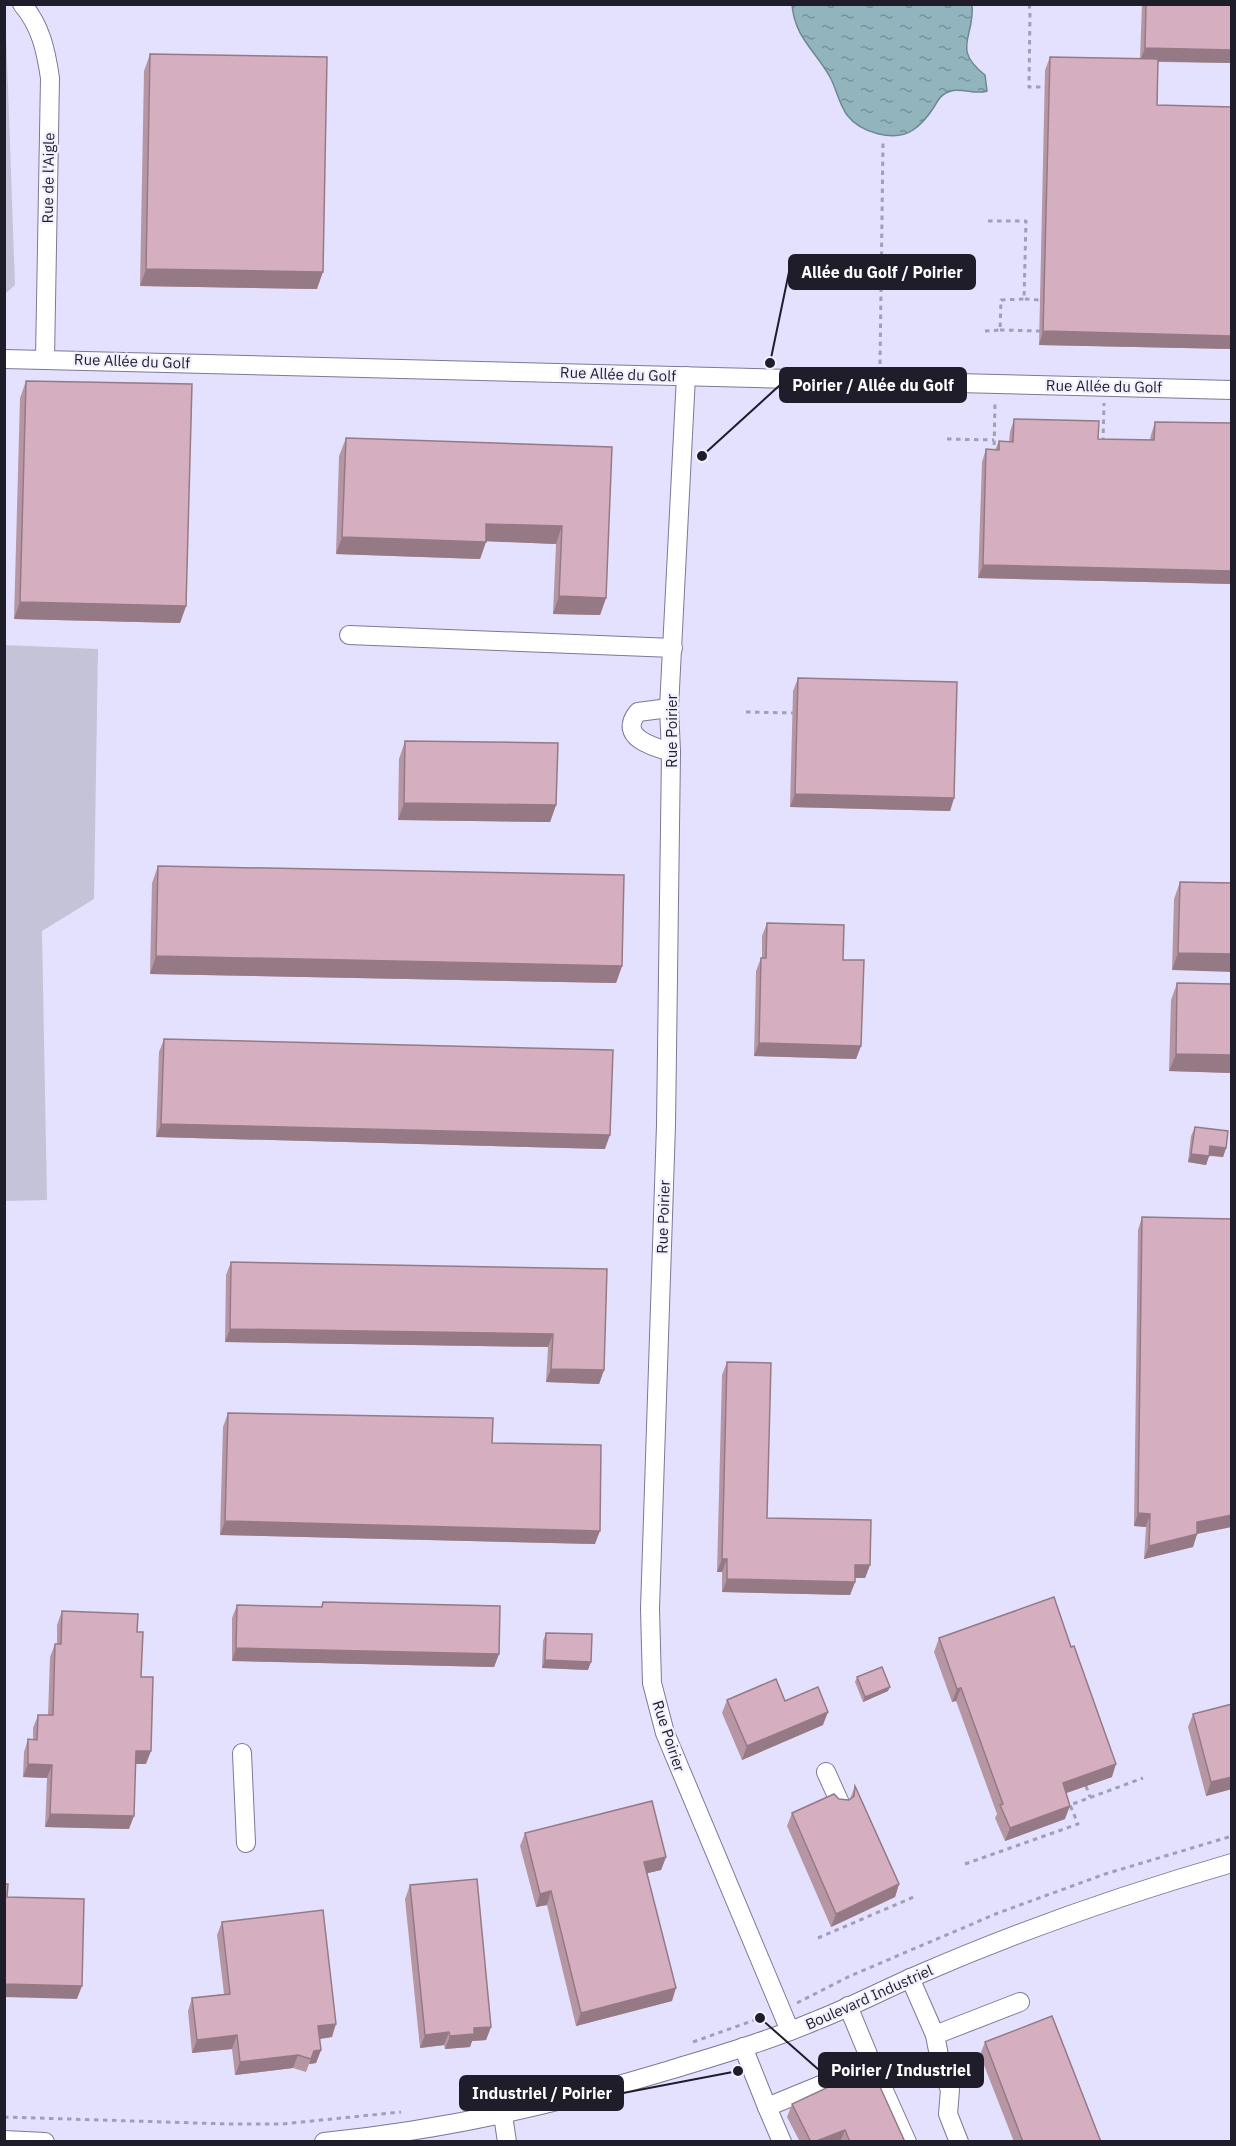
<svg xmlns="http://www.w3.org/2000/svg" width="1236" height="2146" font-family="'IBM Plex Sans',sans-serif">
<defs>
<pattern id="water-ripples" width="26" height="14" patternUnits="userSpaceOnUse" patternTransform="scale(1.5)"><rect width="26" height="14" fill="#91b4bd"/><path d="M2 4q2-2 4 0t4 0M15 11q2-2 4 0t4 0" fill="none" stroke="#76929a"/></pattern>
</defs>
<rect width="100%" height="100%" fill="#e4e1fe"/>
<g fill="#c5c3d8">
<path d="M6,32L15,285L5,294V32Z"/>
<path d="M5,645L98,649L94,899L42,931L47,1200L5,1201Z"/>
</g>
<path fill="url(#water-ripples)" stroke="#6e8791" stroke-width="1.5" d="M792,5H972C975,37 951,49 985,75L987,91C973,96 957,84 943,95C938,98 936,105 932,110C928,116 920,125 913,130C894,143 860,132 847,115C839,104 836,88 830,77C815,50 795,38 792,5Z"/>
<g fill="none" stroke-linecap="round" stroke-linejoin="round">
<g stroke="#7c7897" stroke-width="20">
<g id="minor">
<path d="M22,4C41,26 46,51 50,78L45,359"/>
<path d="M4,359L1232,390"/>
<path d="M686,376L669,708L671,752L666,1125L650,1609L652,1683L665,1733L790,2031"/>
<path d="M349,635L673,648"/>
<path d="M669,708L638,712C617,737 653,747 671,752"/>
<path d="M242,1753L246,1843"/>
<path d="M826,1772L840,1803"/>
<path d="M910,1978L935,2035L1020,2002"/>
<path d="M935,2035L941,2066L950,2090L948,2114L959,2142"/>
<path d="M743,2047L767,2107L872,2064L848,2006"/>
<path d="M872,2064L907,2142"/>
<path d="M767,2107L782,2142"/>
<path d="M503,2115L507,2142"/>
<path d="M4,2140L45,2142"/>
<path d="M324,2142C444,2130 554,2105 670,2070C719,2055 768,2041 815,2021C851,2007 885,1989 920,1974C1021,1930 1125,1894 1232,1863"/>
</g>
</g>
<g stroke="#a19fb6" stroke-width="3" stroke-dasharray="4.5 4.5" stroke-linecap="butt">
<path d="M1029,4L1030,10L1029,87H1045"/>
<path d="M988,221H1026L1024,299L1040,300"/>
<path d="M1000,330L1039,331V328"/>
<path d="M985,331L1000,330L1001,300L1024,299"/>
<path d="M880,364L883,143"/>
<path d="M947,439L994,440"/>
<path d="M1103,442L1104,403"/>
<path d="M994,454L995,401"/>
<path d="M746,712L793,713"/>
<path d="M1086,1786L1090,1797"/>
<path d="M965,1864L1078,1824L1070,1805L1143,1778"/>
<path d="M818,1938L916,1896"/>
<path d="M797,2003L850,1976L998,1913L1105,1874L1232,1836"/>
<path d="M693,2042L766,2016"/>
<path d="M4,2117L229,2124H282L401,2112"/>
</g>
<use href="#minor" stroke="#fff" stroke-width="18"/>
</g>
<g fill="#b796a4">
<path d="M1142,4H1232V63L1158,62L1157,105L1232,107V349L1039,345L1045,70L1050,57L1140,59Z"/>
<path d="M150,54L317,289L140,286L144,71Z"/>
<path d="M26,381L186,606L180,623L14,619L20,398Z"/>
<path d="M1014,419L1098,439L1150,440L1151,435L1155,422L1232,423V584L978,578L982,462L986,449L995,450L999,441L1009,442L1010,432Z"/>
<path d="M346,438L612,447L606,598L600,615L553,614L556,544L486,541L480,559L336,554L339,456Z"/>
<path d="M798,678L954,798L950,811L790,807L793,691Z"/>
<path d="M405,741L556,805L550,822L398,820L399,759Z"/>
<path d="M158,866L622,966L616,983L150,974L152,883Z"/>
<path d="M1180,882L1232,883L1172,970L1174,899Z"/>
<path d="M767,923L843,960L861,1046L856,1059L754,1056L756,971L761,958H762V936Z"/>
<path d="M1177,983L1232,984V1073L1169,1071L1171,1000Z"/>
<path d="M164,1039L605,1149L156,1137L159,1052Z"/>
<path d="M1195,1127L1226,1148L1223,1157L1209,1156L1206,1165L1188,1162L1191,1136Z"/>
<path d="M1142,1217L1197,1534L1193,1547L1144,1559L1146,1527L1134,1526L1138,1230Z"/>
<path d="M231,1262L607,1269L604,1370L599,1384L546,1382L548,1347L225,1342L226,1275Z"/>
<path d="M727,1362L767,1518L870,1565L865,1578H855V1582L850,1595L722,1592V1572H717L722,1375Z"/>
<path d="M228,1413L492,1443L595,1544L220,1535L223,1427Z"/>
<path d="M323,1602L499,1654L494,1667L232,1661V1618L237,1605L321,1607Z"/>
<path d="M62,1611L137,1632L146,1764H136L129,1829L45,1827L47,1778L23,1777L24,1752L28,1739H33V1728L38,1715H48L50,1657L55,1644H57V1625Z"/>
<path d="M546,1633L588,1670L542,1668L543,1641Z"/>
<path d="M939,1638L1112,1777L1066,1793L1065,1819L1005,1841L995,1818L997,1814L956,1701L952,1702L934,1652Z"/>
<path d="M857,1677L888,1691L863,1702L855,1682Z"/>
<path d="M727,1700L785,1701L823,1725L742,1760L722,1713Z"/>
<path d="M1232,1704V1789L1206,1796L1188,1727L1193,1714Z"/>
<path d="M855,1786L899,1884L895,1897L831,1927L787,1826L792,1813L839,1799L849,1800L850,1799Z"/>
<path d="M525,1833L666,1857L661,1870L647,1873L672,2001L576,2026L547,1905L536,1907L520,1846Z"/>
<path d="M410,1885L491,2027L486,2040L472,2041L470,2047L445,2049L444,2045L420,2048L405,1899Z"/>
<path d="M222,1922L332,2037L319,2039L321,2050L316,2063L309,2064L306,2072L293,2068L235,2075L232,2049L192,2053L188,2011L192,1998L224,1994L217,1935Z"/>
<path d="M985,2042L1101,2142H1014L980,2055Z"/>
<path d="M792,2104L905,2142H800L787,2117Z"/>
</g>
<g fill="#957a86">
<path d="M1145,48L1232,50V63L1140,61Z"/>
<path d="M146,269L323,272L317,289L140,286Z"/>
<path d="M1043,331L1232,336V349L1039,345Z"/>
<path d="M486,524L562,526L556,544L480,541Z"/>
<path d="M342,537L486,542L480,559L336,554Z"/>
<path d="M983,565L1232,571V584L978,578Z"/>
<path d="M559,596L606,598L600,615L553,614Z"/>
<path d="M20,602L186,606L180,623L14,619Z"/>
<path d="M795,794L954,798L950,811L790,807Z"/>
<path d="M404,803L556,805L550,822L398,820Z"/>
<path d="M1178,953L1232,954V972L1172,970Z"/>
<path d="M156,956L622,966L616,983L150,974Z"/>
<path d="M759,1043L861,1046L856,1059L754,1056Z"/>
<path d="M1176,1054L1232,1055V1073L1169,1071Z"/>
<path d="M161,1124L610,1135L605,1149L156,1137Z"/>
<path d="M1210,1146L1226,1148L1223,1157L1207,1155Z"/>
<path d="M1191,1154L1209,1156L1206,1165L1188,1162Z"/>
<path d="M230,1329L553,1334L548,1347L225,1342Z"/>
<path d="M551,1369L604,1370L599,1384L546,1382Z"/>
<path d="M1138,1513L1150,1514L1146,1527L1134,1526Z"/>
<path d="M1232,1515V1527L1197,1534L1193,1547L1144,1559L1149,1546L1197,1522Z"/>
<path d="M225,1521L600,1531L595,1544L220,1535Z"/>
<path d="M722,1559H727L722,1572H717Z"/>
<path d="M855,1565H870L865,1578H851Z"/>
<path d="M727,1579L855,1582L850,1595L722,1592Z"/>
<path d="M236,1648L499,1654L494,1667L232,1661Z"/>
<path d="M545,1660L591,1662L588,1670L542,1668Z"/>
<path d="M890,1687L888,1691L863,1702L865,1697Z"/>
<path d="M961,1688L956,1701L952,1702L957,1689Z"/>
<path d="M828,1712L823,1725L742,1760L747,1746Z"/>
<path d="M136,1751H151L146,1764H132Z"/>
<path d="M28,1764L52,1765L47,1778L23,1777Z"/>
<path d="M1116,1764L1112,1777L1058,1796L1063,1783Z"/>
<path d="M1232,1777V1789L1206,1796L1211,1782Z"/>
<path d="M1070,1806L1065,1819L1005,1841L1010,1828Z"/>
<path d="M50,1814L134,1816L129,1829L45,1827Z"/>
<path d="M666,1857L661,1870L640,1875L644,1862Z"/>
<path d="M899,1884L895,1897L831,1927L836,1914Z"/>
<path d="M551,1891L547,1905L536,1907L540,1894Z"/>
<path d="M4,1984L82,1986L77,1999L4,1997Z"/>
<path d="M676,1988L672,2001L576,2026L581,2013Z"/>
<path d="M336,2024L332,2037L313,2040L318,2026Z"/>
<path d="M491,2027L486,2040L472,2041L470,2047L445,2049L450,2036L474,2028Z"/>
<path d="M449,2032L444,2045L420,2048L425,2035Z"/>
<path d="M237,2035L232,2049L192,2053L197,2040Z"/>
<path d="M321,2050L316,2063L309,2064L314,2051Z"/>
<path d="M298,2055L293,2068L235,2075L240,2062Z"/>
<path d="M845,2130L840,2142H814Z"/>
</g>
<g fill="#d5afbf" stroke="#957a86" stroke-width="1.5">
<path d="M1146,4H1232V50L1145,48Z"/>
<path d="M150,54L327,57L323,272L146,269Z"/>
<path d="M1050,57L1158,59L1157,105L1232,107V336L1043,331Z"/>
<path d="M26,381L192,384L186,606L20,602Z"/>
<path d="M1014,419L1099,421L1098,439L1154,440L1155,422L1232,423V571L983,565L986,449L999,450V441L1013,442Z"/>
<path d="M346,438L612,447L606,598L559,596L562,526L486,524V542L342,537Z"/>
<path d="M798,678L957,682L954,798L795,794Z"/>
<path d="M405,741L558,743L556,805L404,803Z"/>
<path d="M158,866L624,875L622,966L156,956Z"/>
<path d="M1180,882L1232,883V954L1178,953Z"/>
<path d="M767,923L844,925L843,960H864L861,1046L759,1043L761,958H766Z"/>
<path d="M1177,983L1232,984V1055L1176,1054Z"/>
<path d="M164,1039L613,1050L610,1135L161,1124Z"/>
<path d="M1195,1127L1228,1131L1226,1148L1210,1146L1209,1156L1191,1154Z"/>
<path d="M1142,1217L1232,1219V1515L1197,1522V1534L1149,1546L1150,1514L1138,1513Z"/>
<path d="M231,1262L607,1269L604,1370L551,1369L553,1334L230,1329Z"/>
<path d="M727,1362L771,1363L767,1518L871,1520L870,1565H855V1582L727,1579V1559H722Z"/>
<path d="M228,1413L493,1418L492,1443L601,1445L600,1531L225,1521Z"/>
<path d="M1054,1597L1071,1647L1074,1646L1116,1764L1063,1783L1070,1806L1010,1828L1000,1805L1003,1804L961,1688L957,1689L939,1638Z"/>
<path d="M323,1602L500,1606L499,1654L236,1648L237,1605L322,1607Z"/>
<path d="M62,1611L138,1614L137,1632H143L141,1677H153L151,1751H136L134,1816L50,1814L52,1765L28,1764V1739L37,1740L38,1715H53L55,1644H61Z"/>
<path d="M546,1633L592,1634L591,1662L545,1660Z"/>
<path d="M882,1667L890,1687L865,1697L857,1677Z"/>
<path d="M776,1679L785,1701L818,1687L828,1712L747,1746L727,1700Z"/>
<path d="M1232,1704V1777L1211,1782L1193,1714Z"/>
<path d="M855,1786L899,1884L836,1914L792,1813L834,1794L839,1799L849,1800L854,1796Z"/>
<path d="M652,1801L666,1857L644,1862L676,1988L581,2013L551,1891L540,1894L525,1833Z"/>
<path d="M477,1879L491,2027L474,2028V2034L450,2036L449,2032L425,2035L410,1885Z"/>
<path d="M4,1884H8L7,1897L84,1899L82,1986L4,1984Z"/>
<path d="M323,1910L336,2024L318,2026L321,2050L314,2051L311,2059L298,2055L240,2062L237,2035L197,2040L192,1998L230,1994L222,1922Z"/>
<path d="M1052,2016L1101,2142H1023L985,2042Z"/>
<path d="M871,2067L905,2142H850L845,2130L814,2142H811L792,2104Z"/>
</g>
<g text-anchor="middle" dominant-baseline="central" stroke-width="4.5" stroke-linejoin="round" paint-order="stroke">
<g font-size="15" fill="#1e1d29" stroke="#f2f0ff">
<text transform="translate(48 178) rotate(-89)">Rue de l'Aigle</text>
<text transform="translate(132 361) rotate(2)">Rue Allée du Golf</text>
<text transform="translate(618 374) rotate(2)">Rue Allée du Golf</text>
<text transform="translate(1104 386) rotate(1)">Rue Allée du Golf</text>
<text transform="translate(671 731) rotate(-90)">Rue Poirier</text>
<text transform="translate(663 1217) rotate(-88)">Rue Poirier</text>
<text transform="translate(669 1736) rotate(72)">Rue Poirier</text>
<text transform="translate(869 1997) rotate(-24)">Boulevard Industriel</text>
</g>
</g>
<path fill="none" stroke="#1e1d29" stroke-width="2" d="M770 363L789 272M702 456L780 385M760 2018L819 2070M738 2071L623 2093"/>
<g fill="#1e1d29" stroke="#f2f0ff" stroke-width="2">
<circle cx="770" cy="363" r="6"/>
<circle cx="702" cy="456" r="6"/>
<circle cx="760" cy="2018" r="6"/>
<circle cx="738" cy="2071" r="6"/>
</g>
<g fill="#1e1d29" stroke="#1e1d29" stroke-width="2">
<rect x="789" y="255" width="186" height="34" rx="6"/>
<rect x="780" y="368" width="186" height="34" rx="6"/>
<rect x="819" y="2053" width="164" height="34" rx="6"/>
<rect x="460" y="2076" width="163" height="34" rx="6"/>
</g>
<g font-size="16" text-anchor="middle" font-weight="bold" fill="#fff">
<text x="882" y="278">Allée du Golf / Poirier</text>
<text x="873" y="391">Poirier / Allée du Golf</text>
<text x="901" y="2076">Poirier / Industriel</text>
<text x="542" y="2099">Industriel / Poirier</text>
</g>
<rect width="1236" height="2146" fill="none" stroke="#1e1d29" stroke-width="12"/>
</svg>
